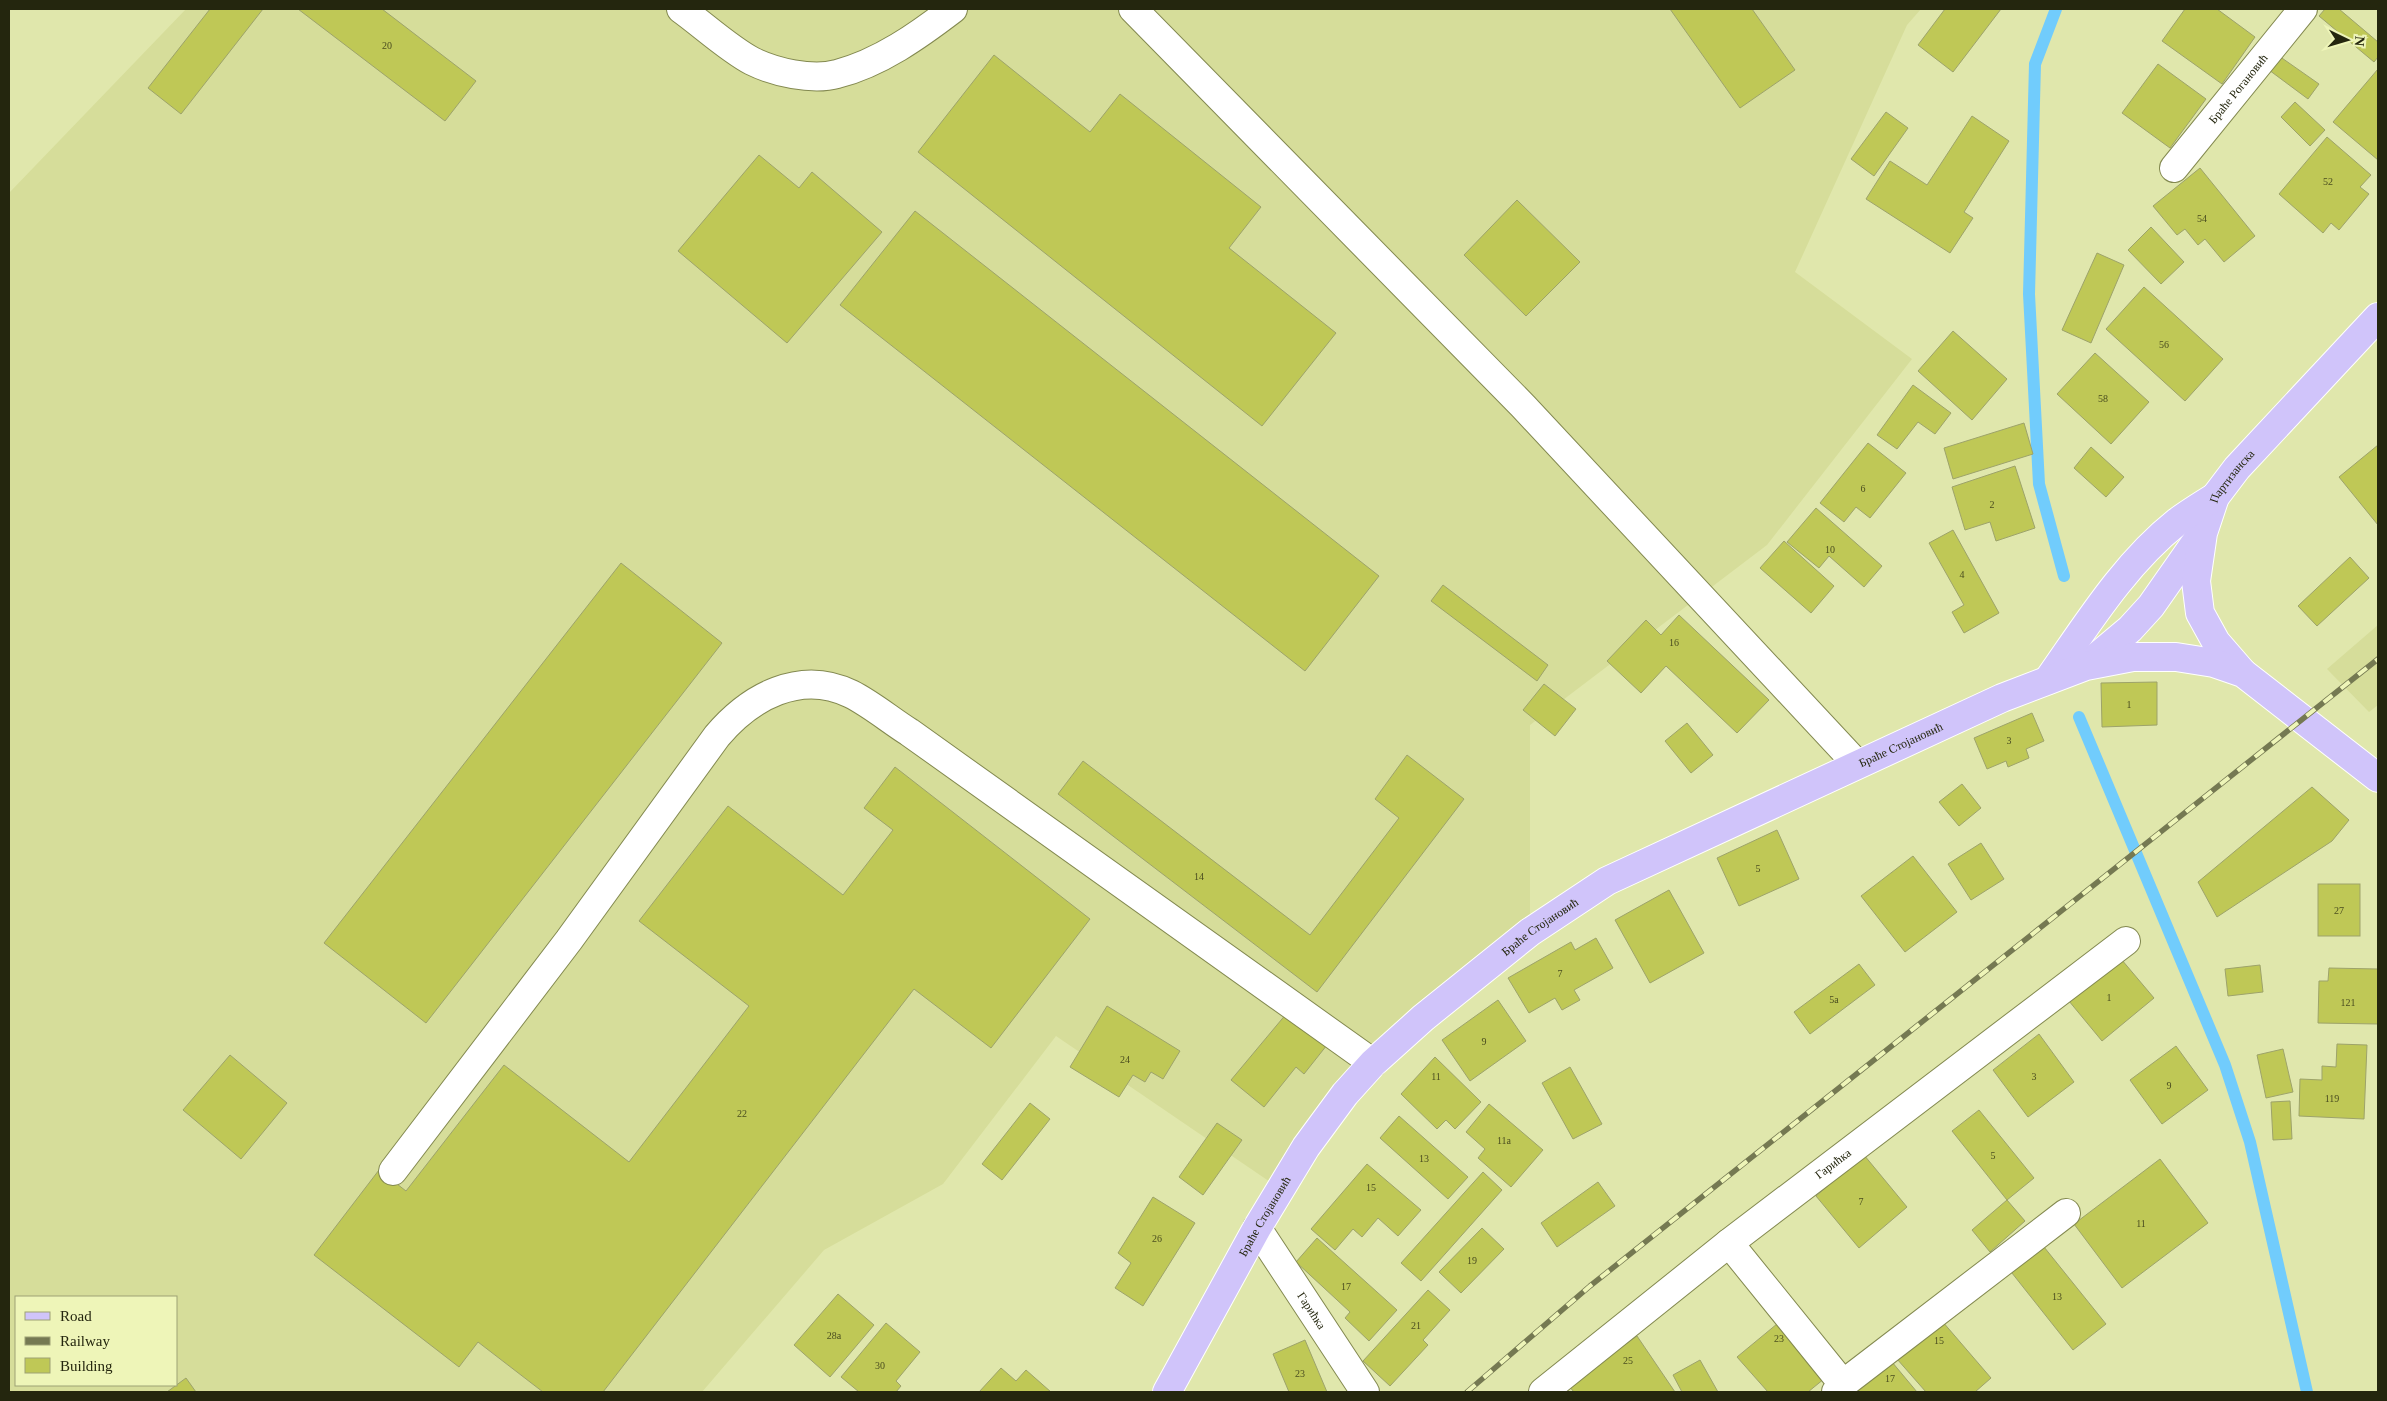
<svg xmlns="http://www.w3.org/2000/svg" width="2387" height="1401" font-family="Georgia,serif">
<rect width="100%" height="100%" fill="#e0e7ac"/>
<g fill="#d6dd9a" fill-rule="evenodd">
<path d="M186,9H1921L1907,25L1795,272L1912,359L1767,545L1530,725V932L1423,1018L1282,1190L1056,1036L943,1184L824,1250L702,1392H9V193ZM16,1297H176V1385H16Z"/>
<path d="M2378,625V705L2369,712L2327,669Z"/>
</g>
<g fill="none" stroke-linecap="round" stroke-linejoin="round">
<g stroke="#71ccfc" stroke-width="12">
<path d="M2056,9L2035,64L2029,294L2039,484L2064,576"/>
<path d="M2079,717L2225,1065L2250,1142L2307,1392"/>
</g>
</g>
<g fill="#bfc856" stroke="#9da36a">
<path d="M210,9H263L181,114L148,88Z"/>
<path d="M298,9H382L476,81L445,121Z"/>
<path d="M1670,9H1752L1795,70L1740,108Z"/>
<path d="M1945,9H2001L1953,72L1918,45Z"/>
<path d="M2185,9H2217L2255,37L2222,84L2162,41Z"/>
<path d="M2325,9H2339L2378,42V57L2374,62L2319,16Z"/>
<path d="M994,55L1090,132L1120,94L1261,207L1229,248L1336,333L1262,426L918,152Z"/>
<path d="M2279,56L2319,84L2308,99L2269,70Z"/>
<path d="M2158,64L2206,99L2170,148L2122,113Z"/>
<path d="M2378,69V160L2333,122Z"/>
<path d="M2295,102L2325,130L2310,146L2281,117Z"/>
<path d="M1886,112L1908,128L1874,176L1851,159Z"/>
<path d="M1972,116L2009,141L1964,212L1973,218L1950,253L1866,199L1890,161L1927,185Z"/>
<path d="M2327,137L2371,175L2360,187L2369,194L2339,230L2331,223L2323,233L2279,194Z"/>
<path d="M759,155L799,188L812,172L882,232L787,343L678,251Z"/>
<path d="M2200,168L2255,236L2224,262L2205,239L2198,245L2185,229L2177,235L2153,206Z"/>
<path d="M1517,200L1580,262L1526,316L1464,255Z"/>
<path d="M915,211L1379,576L1305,671L840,305Z"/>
<path d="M2151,227L2184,262L2161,284L2128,250Z"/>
<path d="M2097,253L2124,265L2091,343L2062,330Z"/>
<path d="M2144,287L2223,359L2185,401L2106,329Z"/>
<path d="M1953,331L2007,379L1972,420L1918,371Z"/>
<path d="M2095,353L2149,402L2111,444L2057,394Z"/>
<path d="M1913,385L1951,413L1935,434L1918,422L1897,449L1877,435Z"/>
<path d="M2024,423L2033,454L1953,479L1944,448Z"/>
<path d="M1868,443L1906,473L1870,518L1856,507L1844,522L1820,503Z"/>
<path d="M2378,445V525L2339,477Z"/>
<path d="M2091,447L2124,477L2106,497L2074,468Z"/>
<path d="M2015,466L2035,528L1996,541L1990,522L1965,530L1952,487Z"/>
<path d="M1816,508L1882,566L1864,587L1829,556L1819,568L1787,542Z"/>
<path d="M1953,530L1999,613L1964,633L1952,612L1964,605L1929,543Z"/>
<path d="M1784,541L1834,586L1811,613L1760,568Z"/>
<path d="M2350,557L2369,578L2317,626L2298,606Z"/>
<path d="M621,563L722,643L426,1023L324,943Z"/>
<path d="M1443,585L1548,665L1537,681L1431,601Z"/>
<path d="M1679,615L1769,700L1737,733L1666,666L1641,693L1607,661L1646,620L1661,635Z"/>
<path d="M2157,682V725L2102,727L2101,683Z"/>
<path d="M1544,684L1576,709L1555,736L1523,710Z"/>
<path d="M2032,713L2044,741L2026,749L2029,758L2008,767L2006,761L1987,769L1974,738Z"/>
<path d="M1687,723L1713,755L1691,773L1665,741Z"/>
<path d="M1407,755L1464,799L1317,992L1058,794L1083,761L1310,935L1399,818L1375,799Z"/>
<path d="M895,767L1090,919L991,1048L914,989L603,1392H543L478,1342L459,1367L314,1255L379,1170L406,1191L504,1065L629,1162L749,1006L639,921L728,806L843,895L893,830L864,808Z"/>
<path d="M1962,784L1981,808L1959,826L1939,802Z"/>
<path d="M2312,787L2349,820L2332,841L2217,917L2198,882Z"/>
<path d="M1777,830L1799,879L1739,906L1717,858Z"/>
<path d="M1981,843L2004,879L1971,900L1948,864Z"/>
<path d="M1913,856L1957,912L1905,952L1861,896Z"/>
<rect x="2318" y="884" width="42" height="52"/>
<path d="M1669,890L1704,953L1650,983L1615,920Z"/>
<path d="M1596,938L1613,968L1574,990L1580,1000L1562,1010L1555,998L1529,1013L1508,978L1571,942L1575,950Z"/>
<path d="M2116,953L2154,998L2102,1041L2064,995Z"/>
<path d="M1859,964L1875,985L1810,1034L1794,1012Z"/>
<path d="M2260,965L2263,992L2228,996L2225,969Z"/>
<path d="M2329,968L2378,969V1024L2318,1023L2319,981H2328Z"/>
<path d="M1498,1000L1526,1041L1470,1081L1442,1040Z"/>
<path d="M1107,1006L1180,1051L1163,1079L1151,1072L1145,1082L1133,1075L1119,1097L1070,1067Z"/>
<path d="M1287,1013L1327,1045L1304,1074L1296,1067L1264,1107L1231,1080Z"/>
<path d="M2039,1034L2074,1082L2028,1117L1993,1070Z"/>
<path d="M2337,1044L2367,1045L2364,1119L2299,1116L2300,1079L2322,1080V1066L2336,1067Z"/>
<path d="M2176,1046L2208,1090L2162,1124L2130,1080Z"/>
<path d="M2283,1049L2293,1092L2266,1098L2257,1055Z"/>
<path d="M230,1055L287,1103L241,1159L183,1110Z"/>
<path d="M1435,1057L1481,1102L1455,1129L1446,1120L1437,1129L1401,1094Z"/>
<path d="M1570,1067L1602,1124L1573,1139L1542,1083Z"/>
<path d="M2290,1101L2292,1139L2273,1140L2271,1102Z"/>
<path d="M1030,1103L1050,1119L1002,1180L982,1164Z"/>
<path d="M1489,1104L1543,1150L1511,1187L1478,1158L1485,1149L1466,1132Z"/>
<path d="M1979,1110L2034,1178L2007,1200L1952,1131Z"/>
<path d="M1399,1116L1468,1177L1448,1199L1380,1138Z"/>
<path d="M1217,1123L1242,1140L1203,1195L1179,1177Z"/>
<path d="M1864,1155L1907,1207L1859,1248L1816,1196Z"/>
<path d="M2160,1159L2208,1223L2122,1288L2074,1224Z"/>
<path d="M1367,1164L1421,1210L1398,1236L1378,1218L1362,1237L1353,1229L1335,1250L1311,1229Z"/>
<path d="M1483,1172L1502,1190L1421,1281L1401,1263Z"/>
<path d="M1598,1182L1615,1206L1557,1247L1541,1223Z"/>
<path d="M1153,1197L1195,1223L1143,1306L1115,1288L1131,1263L1118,1253Z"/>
<path d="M2007,1200L2025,1221L1990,1252L1972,1230Z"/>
<path d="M1482,1228L1504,1249L1461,1293L1439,1272Z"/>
<path d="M1317,1238L1397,1310L1369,1341L1345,1318L1350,1312L1296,1262Z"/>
<path d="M2040,1242L2106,1324L2073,1350L2008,1268Z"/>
<path d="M1428,1290L1450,1310L1423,1340L1428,1345L1390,1386L1363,1361Z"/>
<path d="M838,1294L874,1325L830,1377L794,1345Z"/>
<path d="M1783,1319L1830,1374L1808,1392H1768L1737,1357Z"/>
<path d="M1942,1321L1991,1378L1975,1392H1926L1897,1359Z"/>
<path d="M886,1323L920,1352L896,1381L901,1386L896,1392H859L841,1377Z"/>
<path d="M1637,1336L1675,1392H1574L1568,1385Z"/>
<path d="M1305,1340L1327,1392H1289L1273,1354Z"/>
<path d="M1700,1360L1718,1392H1682L1673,1375Z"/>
<path d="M1892,1362L1917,1392H1859L1858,1390Z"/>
<path d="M1001,1368L1016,1381L1026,1370L1051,1392H979Z"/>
<path d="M186,1378L196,1392H167Z"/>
</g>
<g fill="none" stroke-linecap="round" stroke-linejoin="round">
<g stroke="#838950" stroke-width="30">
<g id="minor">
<path d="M681,9C702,24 729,49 752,61C774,72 812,81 837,74C880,63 919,35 953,9"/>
<path d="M1133,9L1523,406L1857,764"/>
<path id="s1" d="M2174,168L2303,9"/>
<path d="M393,1171L569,940L717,736C750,697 800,669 851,694C871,704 890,720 909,732L1373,1063"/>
<path id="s2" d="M1257,1228L1365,1392"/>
<path d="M1729,1243L1843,1384"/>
<path id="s3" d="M1543,1392L1729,1243L2126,941"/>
<path d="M1836,1392L1843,1384L2066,1213"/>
</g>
</g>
<g stroke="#fff" stroke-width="30">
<g id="major">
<path d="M2087,665L2130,629L2151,606L2200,536"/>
<path id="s4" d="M2242,672L2216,642L2200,613L2196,581L2203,533L2215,497L2237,468L2378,317"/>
<path d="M2048,680C2086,626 2124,564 2177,522C2189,513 2202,505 2215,497"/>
<path id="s5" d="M1167,1392L1257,1228L1306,1147L1345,1094L1373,1063L1423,1018L1530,932L1607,881L2002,698L2086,666L2133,657H2176L2214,663L2243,673L2378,778"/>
</g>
</g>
<use href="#minor" stroke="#fff" stroke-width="28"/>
<use href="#major" stroke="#d0c4fa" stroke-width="28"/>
<g stroke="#757952" stroke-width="5.5">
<path id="rail" d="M1467,1392L1590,1286L2378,659"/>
</g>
<use href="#rail" stroke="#eef5b8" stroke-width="4" stroke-dasharray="11" stroke-linecap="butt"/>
</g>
<g text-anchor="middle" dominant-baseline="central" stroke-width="4" stroke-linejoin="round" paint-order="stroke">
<g font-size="10" fill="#4b4e20">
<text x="387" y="45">20</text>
<text x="2328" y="181">52</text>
<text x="2202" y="218">54</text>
<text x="2164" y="344">56</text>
<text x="2103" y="398">58</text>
<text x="1863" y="488">6</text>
<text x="1992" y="504">2</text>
<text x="1830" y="549">10</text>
<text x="1962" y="574">4</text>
<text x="1674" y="642">16</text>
<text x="2129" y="704">1</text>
<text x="2009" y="740">3</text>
<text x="1758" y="868">5</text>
<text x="1199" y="876">14</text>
<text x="2339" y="910">27</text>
<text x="1560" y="973">7</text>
<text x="2109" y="997">1</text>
<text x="1834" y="999">5a</text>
<text x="2348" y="1002">121</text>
<text x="1484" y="1041">9</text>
<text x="1125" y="1059">24</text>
<text x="1436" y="1076">11</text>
<text x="2034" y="1076">3</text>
<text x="2169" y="1085">9</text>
<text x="2332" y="1098">119</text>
<text x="742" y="1113">22</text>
<text x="1504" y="1140">11a</text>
<text x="1993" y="1155">5</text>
<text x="1424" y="1158">13</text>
<text x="1371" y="1187">15</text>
<text x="1861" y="1201">7</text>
<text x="2141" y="1223">11</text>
<text x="1157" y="1238">26</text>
<text x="1472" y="1260">19</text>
<text x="1346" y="1286">17</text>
<text x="2057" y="1296">13</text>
<text x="1416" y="1325">21</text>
<text x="834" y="1335">28a</text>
<text x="1779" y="1338">23</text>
<text x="1939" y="1340">15</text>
<text x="1628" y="1360">25</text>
<text x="880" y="1365">30</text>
<text x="1300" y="1373">23</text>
<text x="1890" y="1378">17</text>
</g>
<g font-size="12" fill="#24260e" stroke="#eef5b8">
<text stroke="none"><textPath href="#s1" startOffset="102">Браће Рогановић</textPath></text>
<text stroke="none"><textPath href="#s4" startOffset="218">Партизанска</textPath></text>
<text stroke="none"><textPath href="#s5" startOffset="1010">Браће Стојановић</textPath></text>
<text stroke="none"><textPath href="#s5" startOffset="605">Браће Стојановић</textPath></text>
<text stroke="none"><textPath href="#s3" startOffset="369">Гарићка</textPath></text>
<text stroke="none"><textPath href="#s5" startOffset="201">Браће Стојановић</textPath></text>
<text stroke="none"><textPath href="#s2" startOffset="99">Гарићка</textPath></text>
</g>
</g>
<rect width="2387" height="1401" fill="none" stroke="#24260e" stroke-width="20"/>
<rect x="15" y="1296" width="162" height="90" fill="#eef5b8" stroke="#9da274"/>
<rect x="25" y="1312" width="25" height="8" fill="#d0c4fa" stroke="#9da274"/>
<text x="60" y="1321" font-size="15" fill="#24260e">Road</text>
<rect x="25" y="1337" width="25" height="8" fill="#757952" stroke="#9da274"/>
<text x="60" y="1346" font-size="15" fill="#24260e">Railway</text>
<rect x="25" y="1358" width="25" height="15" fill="#bfc856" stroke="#9da274"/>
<text x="60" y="1371" font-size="15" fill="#24260e">Building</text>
<g transform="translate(2347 40) rotate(95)" stroke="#eef5b8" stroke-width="4" paint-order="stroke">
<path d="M0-4L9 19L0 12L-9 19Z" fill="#24260e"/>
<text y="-8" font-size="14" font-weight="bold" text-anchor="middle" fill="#24260e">N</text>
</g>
</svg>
